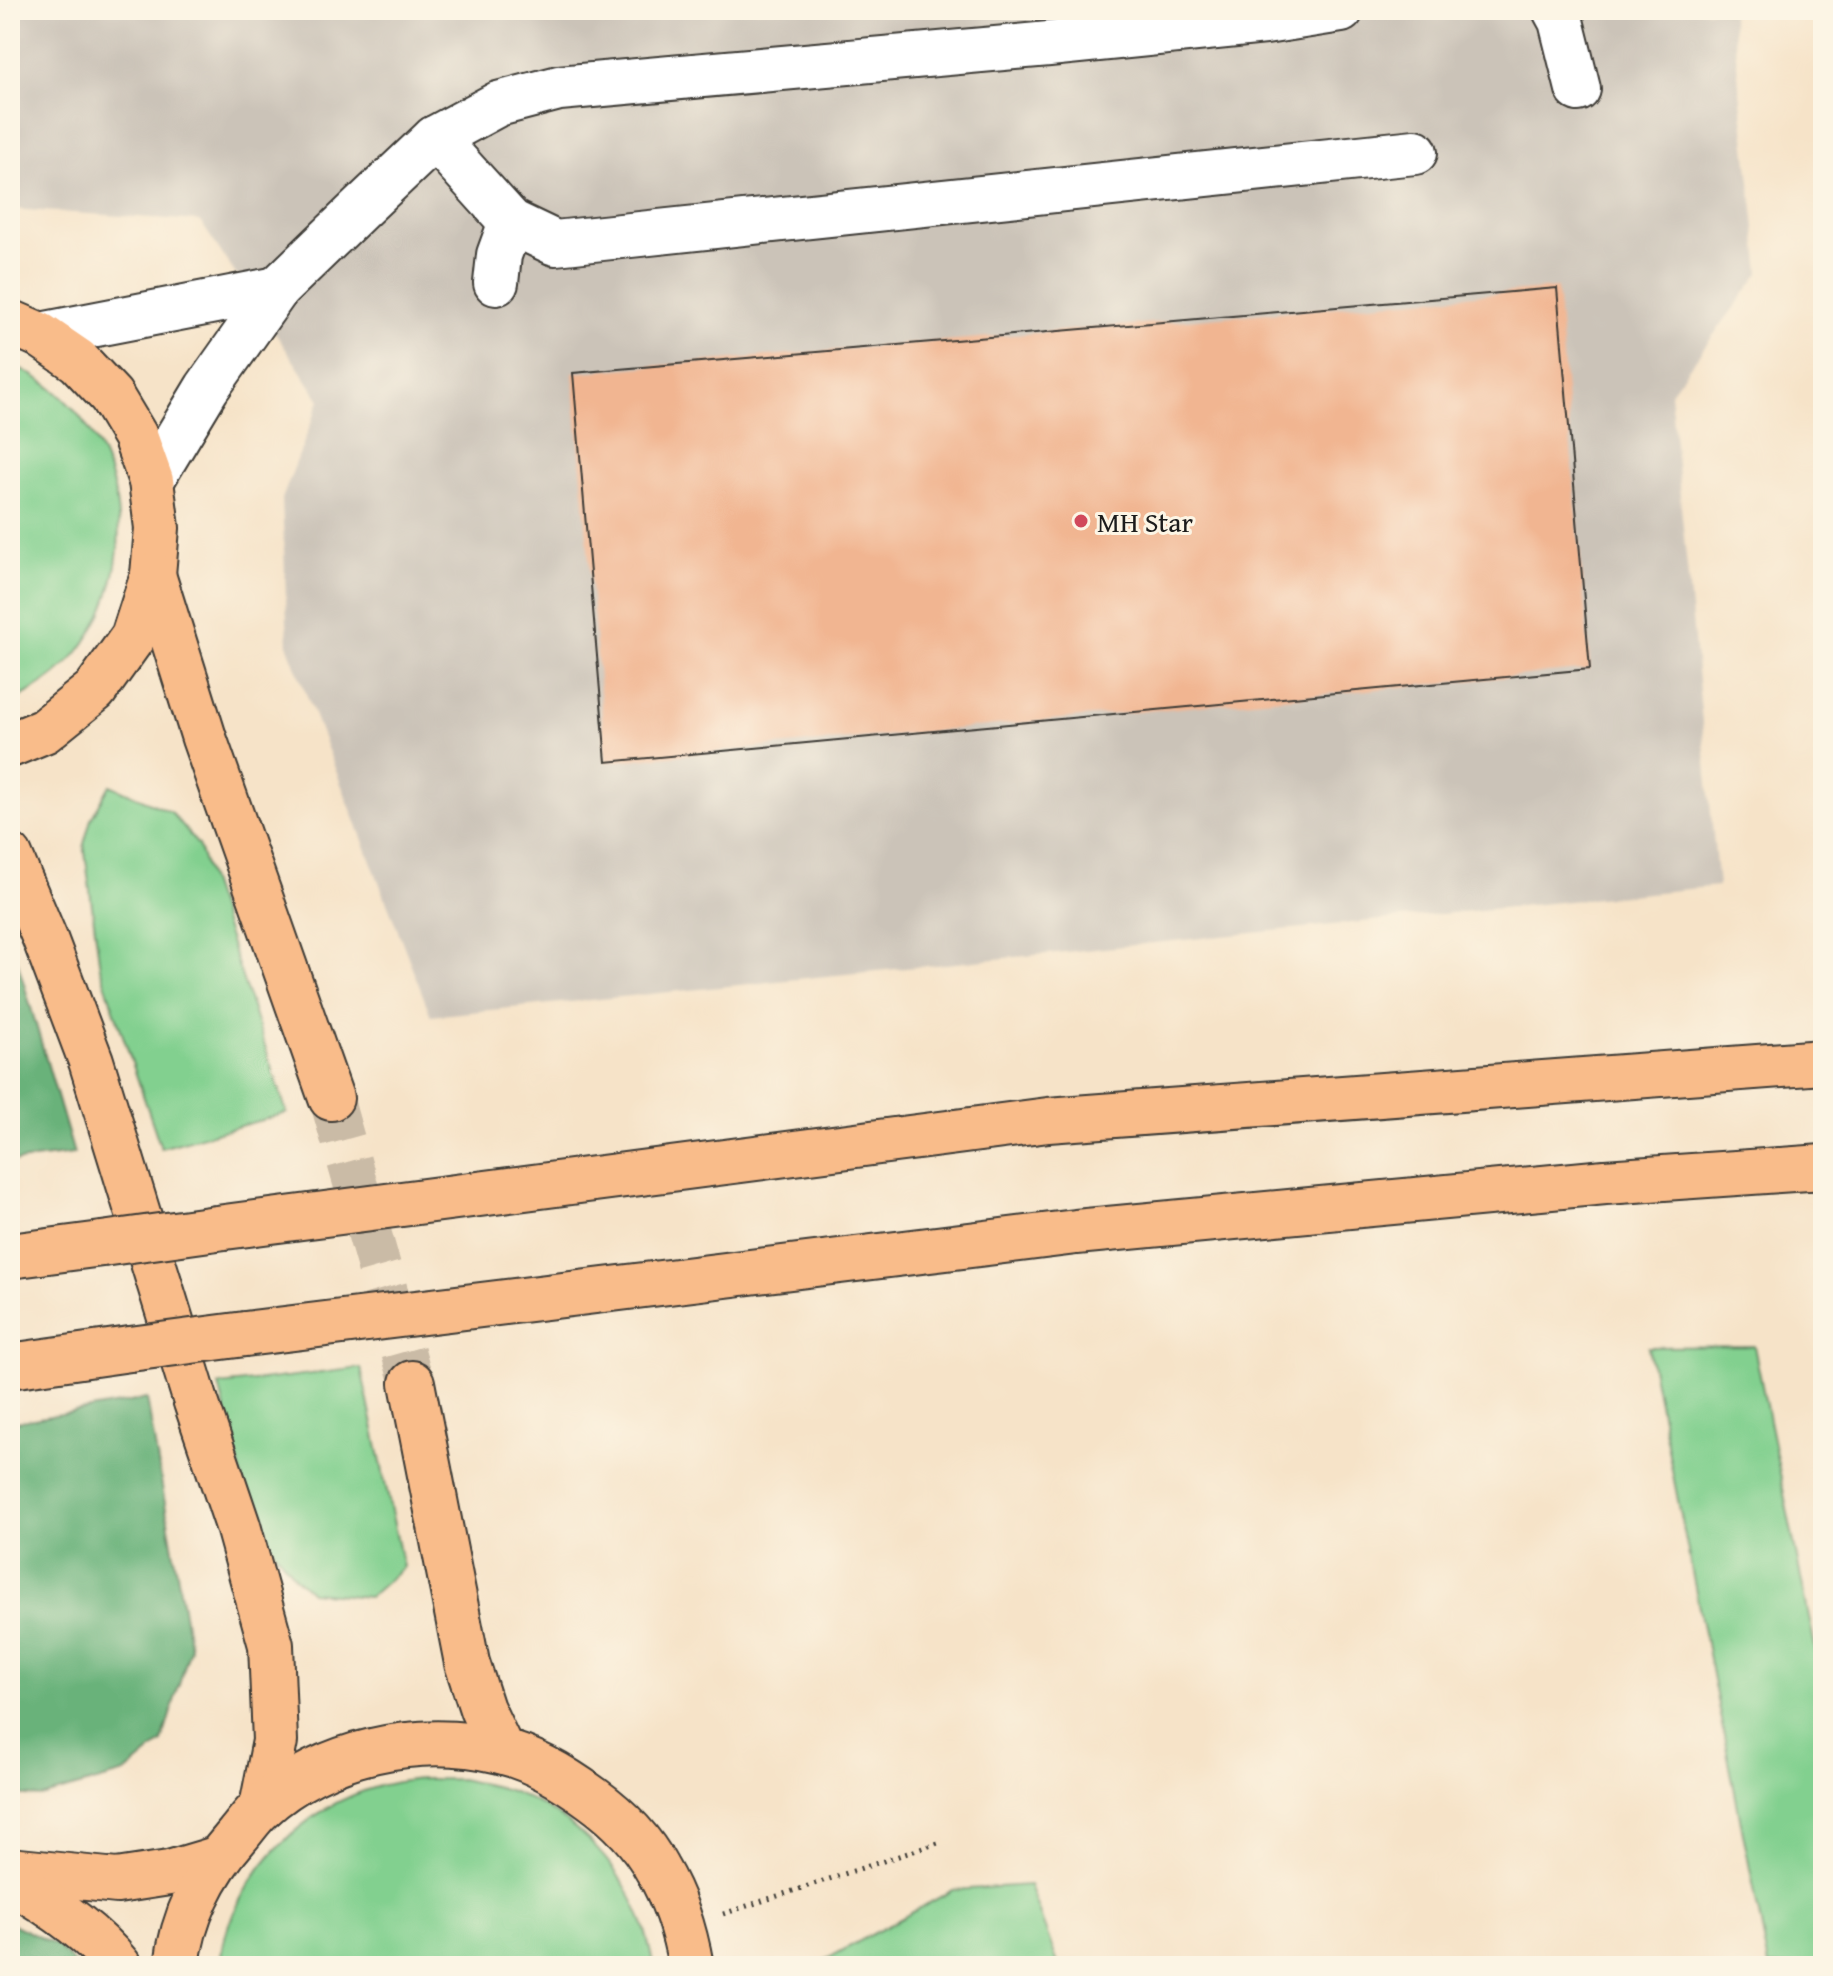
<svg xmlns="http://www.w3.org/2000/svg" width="1833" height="1976" font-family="'Gentium Book Plus',serif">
<rect width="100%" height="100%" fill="#fcf5e5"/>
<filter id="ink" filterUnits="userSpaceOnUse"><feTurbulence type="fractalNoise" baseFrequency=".0125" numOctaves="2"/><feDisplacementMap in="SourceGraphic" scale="16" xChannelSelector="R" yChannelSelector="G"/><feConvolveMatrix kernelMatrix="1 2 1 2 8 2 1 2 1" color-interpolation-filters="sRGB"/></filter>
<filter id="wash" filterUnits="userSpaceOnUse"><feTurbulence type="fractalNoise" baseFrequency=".006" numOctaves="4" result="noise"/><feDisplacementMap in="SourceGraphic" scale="32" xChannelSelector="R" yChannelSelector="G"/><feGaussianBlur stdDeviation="1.8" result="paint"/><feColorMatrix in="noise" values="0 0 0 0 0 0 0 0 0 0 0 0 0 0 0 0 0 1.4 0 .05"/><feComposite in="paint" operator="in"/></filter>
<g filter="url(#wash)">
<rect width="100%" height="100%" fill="#f6e3c8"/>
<path fill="#cbc3b8" d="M10,10H1731L1760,273L1670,393L1718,886L431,1016L288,647L282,499L320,400L200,221L10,209Z"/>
<g fill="#82d08f" stroke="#4f7656" stroke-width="2">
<path d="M10,364C124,411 151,558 78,652C60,675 35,689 10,703Z"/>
<path d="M110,785L171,812L198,845L287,1113L161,1148L100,968L84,844L91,819Z"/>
<path d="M1754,1346L1823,1686V1966H1769L1648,1347Z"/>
<path d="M361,1368L403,1567L369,1597L311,1592L295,1577L254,1526L219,1385Z"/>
<path d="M460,1779C476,1783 493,1785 508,1790C569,1812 617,1859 641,1918C647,1933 650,1951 654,1966H219C222,1952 224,1937 229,1924C260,1847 327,1790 411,1780C427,1778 444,1780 460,1779Z"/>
<path d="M1029,1885L1059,1966H823V1961L953,1890Z"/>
</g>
<g fill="#69b27a" stroke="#42674b" stroke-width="2">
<path d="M10,946L17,960L74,1154L10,1162Z"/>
<path d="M147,1399L190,1648L162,1742L125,1773L41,1797L10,1795V1423Z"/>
<path d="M10,1923L58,1946L76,1966H10Z"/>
</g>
<g id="blocks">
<path fill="#f1b591" d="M1557,288L1590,669L606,762L573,373Z"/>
</g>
</g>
<g filter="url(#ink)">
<use href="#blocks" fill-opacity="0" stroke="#3d3a36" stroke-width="2"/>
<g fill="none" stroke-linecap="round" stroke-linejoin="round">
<path stroke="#cabba6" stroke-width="44" stroke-dasharray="44 22" stroke-linecap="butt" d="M331,1098L412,1383"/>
<g stroke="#3d3a36" stroke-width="48">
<g id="minor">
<path d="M1555,10L1561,21L1578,89"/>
<path d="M435,138L511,222L555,243L1415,152"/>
<path d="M496,283L499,255L511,222"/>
<path d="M40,335L277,289"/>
<path d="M151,481L207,388L277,289L362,207L435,138L498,104L559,88L1049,44L1265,22L1341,10"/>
</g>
</g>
<g stroke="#3d3a36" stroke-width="48">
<g id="highway">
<path d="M10,322L40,335L78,361L111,396L135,436L151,481L157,528L153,575L133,637L95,690L44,731L10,745"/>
<path d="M153,575L204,738L331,1098"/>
<path d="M10,856L45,939L91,1061L196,1402L238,1526L271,1645L275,1741L262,1807"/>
<path d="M217,1228L1048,1120L1823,1062"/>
<path d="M10,1256L102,1244"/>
<path d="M245,1334L1076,1232L1605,1182L1823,1167"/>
<path d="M10,1366L130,1349"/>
<path d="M412,1383L467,1663L482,1709L502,1751"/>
<path d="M10,1870L117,1881L169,1873L216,1859"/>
<path d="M10,1881C49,1903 91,1931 119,1966"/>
<path d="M177,1966C182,1918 205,1872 237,1836C245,1827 252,1816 261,1808C323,1751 420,1731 500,1751C534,1759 565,1778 592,1798C617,1816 642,1841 657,1869C675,1899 685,1932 691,1966"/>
</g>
</g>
<path stroke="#3d3a36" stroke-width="5" stroke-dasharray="2 6" stroke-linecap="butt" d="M723,1914L938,1843"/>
<use href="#minor" stroke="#fff" stroke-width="44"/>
<use href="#highway" stroke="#f9bc8a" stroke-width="44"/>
<g stroke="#3d3a36" stroke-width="48" stroke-linecap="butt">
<g id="highway-bridge">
<path d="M102,1244L217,1228"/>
<path d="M130,1349L245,1334"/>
</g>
</g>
<use href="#highway-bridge" stroke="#f9bc8a" stroke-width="44"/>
</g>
</g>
<circle fill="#d1495b" stroke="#fcf5e5" stroke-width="3" cx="1081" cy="521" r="8"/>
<g text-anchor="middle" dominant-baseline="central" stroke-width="6" stroke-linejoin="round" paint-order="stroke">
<g font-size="28" fill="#1c1c1c" stroke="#fcf5e5" text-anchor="start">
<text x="1097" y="521">MH Star</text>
</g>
</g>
<rect width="1833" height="1976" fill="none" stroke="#fcf5e5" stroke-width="40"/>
</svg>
